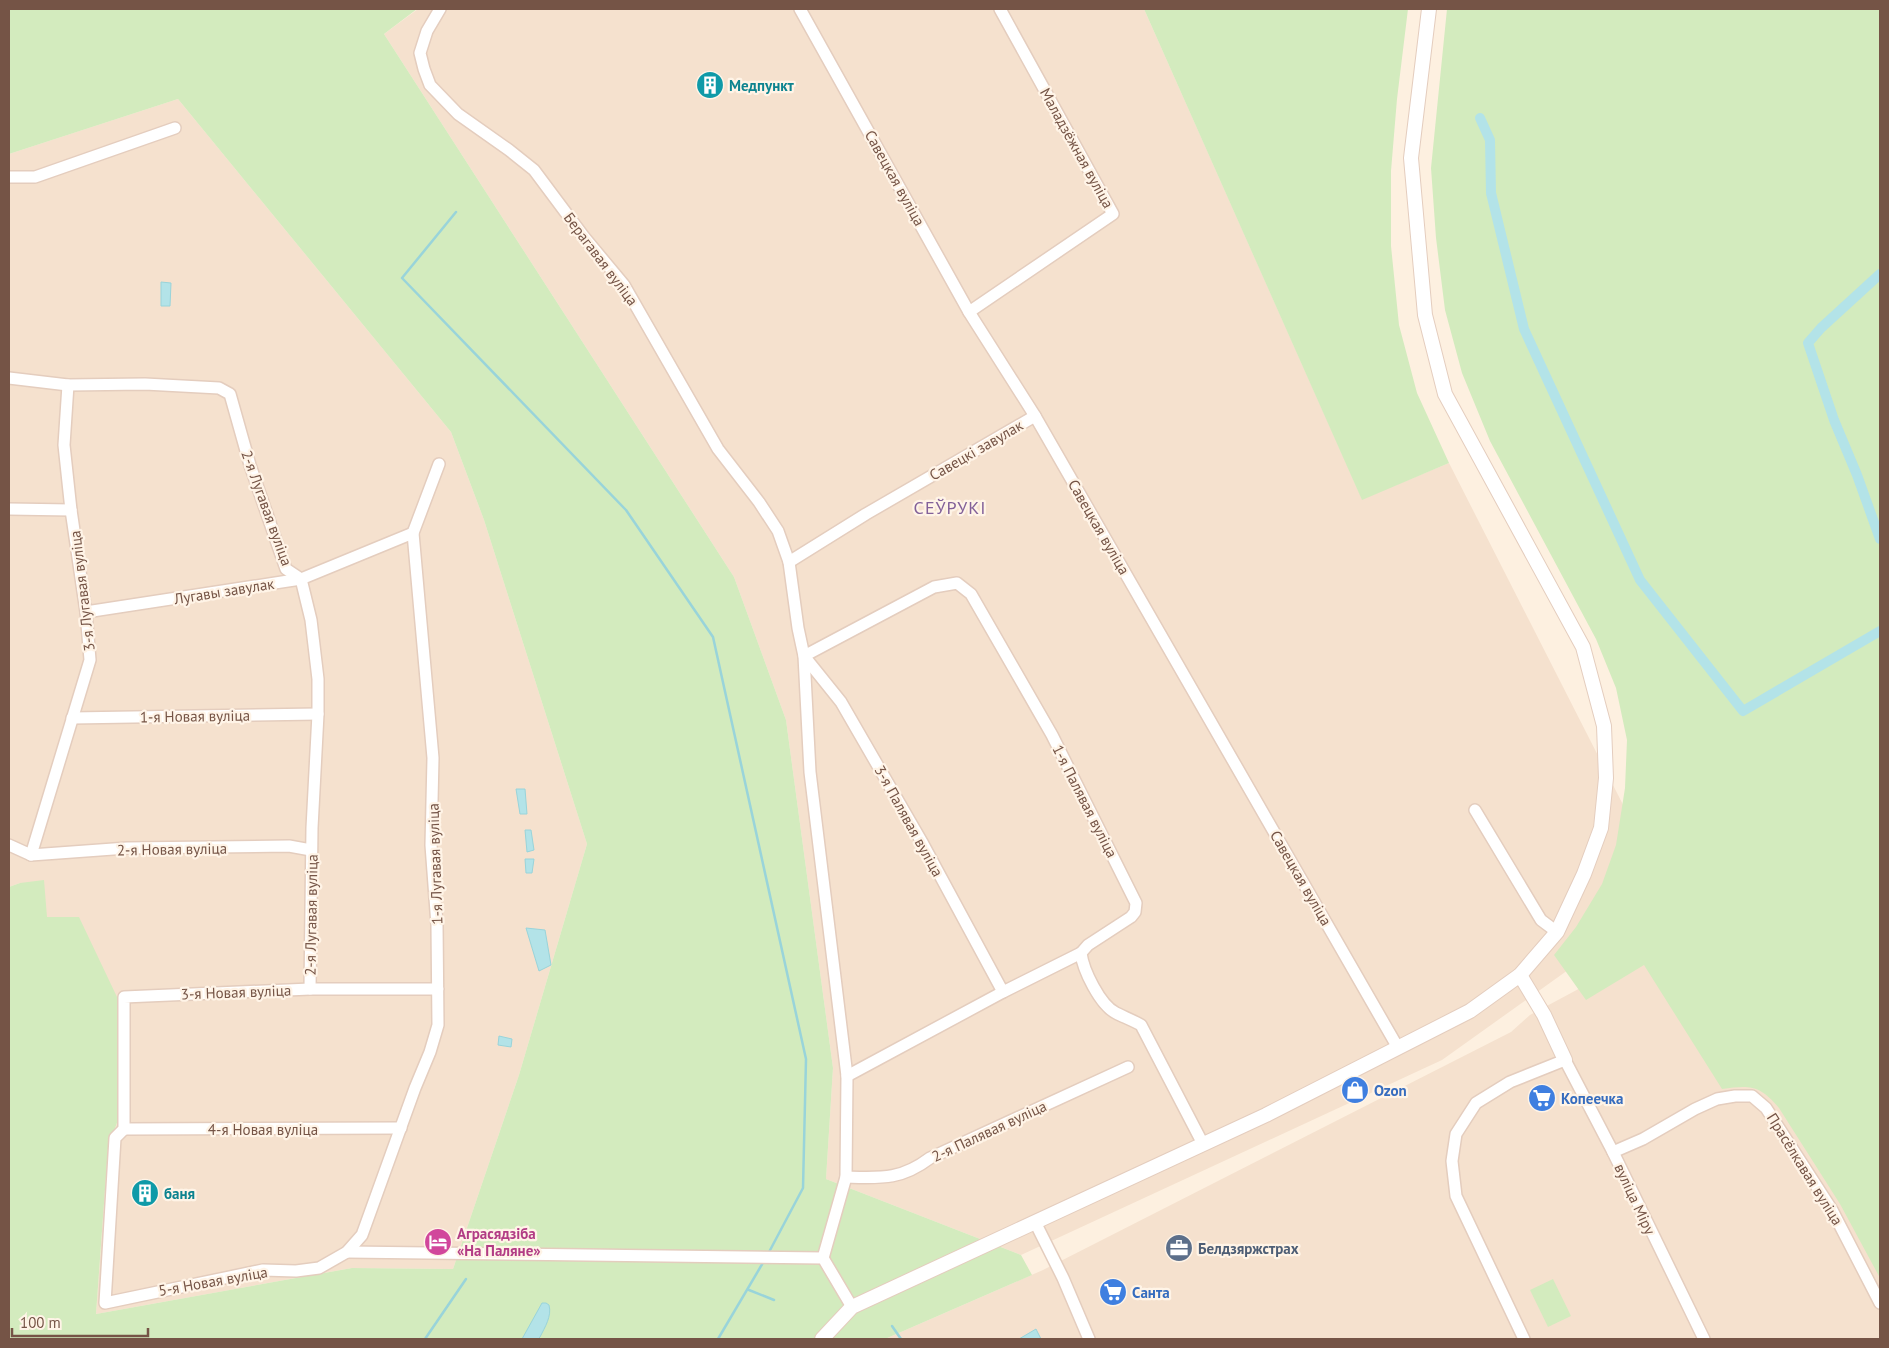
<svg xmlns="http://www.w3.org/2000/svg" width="1889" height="1348" font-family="'PT Sans',sans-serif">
<rect width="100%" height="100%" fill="#fdf0e0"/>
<g fill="#f5e1ce">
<path d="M418,9H1144L1362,499L1449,463L1670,897L1442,1060L1021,1255L826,1179L833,1068L786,720L734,577L384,34Z"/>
<path d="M178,99L451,432L484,520L587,844L519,1075L453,1269L352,1268L96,1314L108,1148L118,1120L47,918L20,883L9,887V154Z"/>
<path d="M1640,956L1880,983V1339H885L1043,1270L1511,1032L1530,1015Z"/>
</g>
<g fill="#d3ebbe">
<path d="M9,9H417L384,34L734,577L786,720L833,1068L826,1179L1021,1255L1032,1275L885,1339H9V887L20,883L44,880L47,917H79L117,997L118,1120L108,1148L96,1314L352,1268L453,1269L519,1075L587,844L484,520L451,432L178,99L9,154Z"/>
<path d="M1144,9H1408L1397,99L1391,171V246L1399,325L1417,393L1449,463L1362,500Z"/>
<path d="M1447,9H1880V1278L1840,1204L1779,1108C1760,1085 1750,1085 1722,1089L1644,965L1586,1000L1554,955L1576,927L1602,884L1616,845L1625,788L1627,740L1616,688L1596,639L1490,441L1462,373L1445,310L1436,238L1431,168Z"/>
<path d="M1553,1279L1571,1316L1548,1327L1530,1290Z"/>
</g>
<g fill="#b3e3e8" stroke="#99d4da">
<path d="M161,282L171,283L170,306H161Z"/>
<path d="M516,789H525L527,814H520Z"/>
<path d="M525,830H531L534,850L527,852Z"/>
<path d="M525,859H534L532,873H526Z"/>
<path d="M526,928L545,930L551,965L539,971Z"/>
<path d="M499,1036L512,1039L511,1047L498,1045Z"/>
<path d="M542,1303H546L549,1305C552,1316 545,1327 540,1337L538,1339H522Z"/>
<path d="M1036,1329L1041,1339H1019Z"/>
</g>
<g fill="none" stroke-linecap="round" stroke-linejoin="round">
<g stroke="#99d4da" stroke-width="2.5">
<path d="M456,212L402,278L626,510L713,637L806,1059L803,1188L768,1254"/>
<path d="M749,1290L774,1300"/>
<path d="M892,1326L901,1339"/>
<path d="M425,1339L466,1279"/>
<path d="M718,1339L764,1261"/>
</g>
<g stroke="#b3e3e8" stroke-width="10">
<path d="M1480,118L1490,140L1491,193L1524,329L1640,580L1743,711L1880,631"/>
<path d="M1880,274L1821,328L1808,343L1834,420L1857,475L1880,539"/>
</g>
<g stroke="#e4cdbe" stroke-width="14">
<g id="minor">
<path d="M440,9L427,31L420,53L424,69L430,85L458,114L509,150L534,170L584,237L624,285L718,449L759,502L778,531L789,562L798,628L804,656L810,772L847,1076L846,1177L823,1258"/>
<path d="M800,9L969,312L1035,416L1397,1046"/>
<path d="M9,177H35L175,128"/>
<path d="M969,312L1113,214L1000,9"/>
<path d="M9,378L68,385L145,384L219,388L230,394L250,465L286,569L301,579L311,620L318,679V714L312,828L310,989"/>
<path d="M9,509L71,510"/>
<path d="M789,562L866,514L1035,416"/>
<path d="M86,612L301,579L413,533"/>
<path d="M72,718L318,714"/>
<path d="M1475,810L1541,920L1557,932"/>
<path d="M9,845L31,855L90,660L86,612L71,510L64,445L68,385"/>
<path d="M31,855L127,848L289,846L311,850"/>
<path d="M438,989H310L124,997V1129L115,1138L105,1303L263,1270L296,1271L319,1268L347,1252L362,1235L415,1088L430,1052L438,1025L437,925L431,845L433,758L413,533L439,464"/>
<path d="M1003,992L923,844L841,702L804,656L934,587L957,583L971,594L1052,735L1136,903L1135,912L1131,917L1088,945L1081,953C1083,970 1100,1005 1116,1013C1124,1017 1132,1020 1141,1025L1203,1144"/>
<path d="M847,1076L1003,992L1081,953"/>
<path d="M124,1129L401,1128"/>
<path d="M1613,1152L1643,1139L1695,1109L1717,1099L1735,1096H1752L1766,1108L1832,1210L1880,1303"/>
<path d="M846,1177C881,1178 901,1180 930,1158L1128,1067"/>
<path d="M1035,1222L1063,1278L1089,1339"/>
<path d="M347,1252L823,1258L852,1307"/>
<path d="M1524,1339L1456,1196L1452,1161L1456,1134L1476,1103L1510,1082L1565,1060L1613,1152L1704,1339"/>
</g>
</g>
<g stroke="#e4cdbe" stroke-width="16">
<g id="tertiary">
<path d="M1520,975L1544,1015L1565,1060"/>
<path d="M822,1339L852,1307L1266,1115L1470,1011L1520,975L1557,932L1584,874L1601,828L1606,778L1604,726L1583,647L1445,394L1425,315L1411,158L1429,9"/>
</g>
</g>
<use href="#minor" stroke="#fff" stroke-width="11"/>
<use href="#tertiary" stroke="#fff" stroke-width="14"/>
</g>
<defs>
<g id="building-disc" transform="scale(1.4375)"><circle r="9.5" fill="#0f9aa8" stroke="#fff4e7"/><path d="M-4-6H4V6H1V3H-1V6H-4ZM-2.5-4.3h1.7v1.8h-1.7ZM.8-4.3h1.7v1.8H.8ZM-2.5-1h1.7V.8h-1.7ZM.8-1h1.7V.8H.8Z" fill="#fff"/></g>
<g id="shop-disc" transform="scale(1.4375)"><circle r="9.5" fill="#3f7fe0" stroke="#fff4e7"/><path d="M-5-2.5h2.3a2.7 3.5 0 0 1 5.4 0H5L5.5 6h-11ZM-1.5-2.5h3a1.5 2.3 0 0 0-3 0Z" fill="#fff"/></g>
<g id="supermarket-disc" transform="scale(1.4375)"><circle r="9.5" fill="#3f7fe0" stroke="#fff4e7"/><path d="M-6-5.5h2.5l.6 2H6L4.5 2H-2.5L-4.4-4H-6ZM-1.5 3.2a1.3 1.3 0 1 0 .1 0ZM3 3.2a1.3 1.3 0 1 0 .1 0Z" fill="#fff"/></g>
<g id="hotel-disc" transform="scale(1.4375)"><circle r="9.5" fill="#d1479c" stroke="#fff4e7"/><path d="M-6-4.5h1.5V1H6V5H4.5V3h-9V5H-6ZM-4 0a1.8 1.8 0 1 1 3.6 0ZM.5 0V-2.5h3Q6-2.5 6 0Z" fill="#fff"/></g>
<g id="office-disc" transform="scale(1.4375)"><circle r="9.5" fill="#5c6f8a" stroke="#fff4e7"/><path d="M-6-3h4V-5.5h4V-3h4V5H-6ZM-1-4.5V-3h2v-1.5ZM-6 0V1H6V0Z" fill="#fff"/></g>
</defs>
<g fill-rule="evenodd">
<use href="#building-disc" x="710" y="85"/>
<use href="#shop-disc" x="1355" y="1090"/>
<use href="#supermarket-disc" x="1542" y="1098"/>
<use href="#building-disc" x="145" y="1193"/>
<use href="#hotel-disc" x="438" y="1242"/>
<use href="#office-disc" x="1179" y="1248"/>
<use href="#supermarket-disc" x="1113" y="1292"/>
</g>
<g text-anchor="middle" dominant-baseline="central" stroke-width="4.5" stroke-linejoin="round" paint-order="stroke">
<g font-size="15" font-weight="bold" fill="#0d838f" stroke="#fff4e7" text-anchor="start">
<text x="729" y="85">Медпункт</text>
<text x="164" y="1193">баня</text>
</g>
<g font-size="15" fill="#755446" stroke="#fff4e7">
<text transform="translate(1077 148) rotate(61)">Маладзёжная вуліца</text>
<text transform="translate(895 178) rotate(61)">Савецкая вуліца</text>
<text transform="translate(601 259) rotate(53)">Берагавая вуліца</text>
<text transform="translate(976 450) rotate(-30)">Савецкі завулак</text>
<text transform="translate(267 508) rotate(70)">2-я Лугавая вуліца</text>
<text transform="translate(1099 527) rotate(60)">Савецкая вуліца</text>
<text transform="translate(82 591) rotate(-97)">3-я Лугавая вуліца</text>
<text transform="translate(224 591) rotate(-9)">Лугавы завулак</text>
<text transform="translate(195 716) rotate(-1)">1-я Новая вуліца</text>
<text transform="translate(1085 801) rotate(63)">1-я Палявая вуліца</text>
<text transform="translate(909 821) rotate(61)">3-я Палявая вуліца</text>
<text transform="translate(172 849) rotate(-1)">2-я Новая вуліца</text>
<text transform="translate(435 864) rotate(-92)">1-я Лугавая вуліца</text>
<text transform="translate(1301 878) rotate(60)">Савецкая вуліца</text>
<text transform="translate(311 915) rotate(-89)">2-я Лугавая вуліца</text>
<text transform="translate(236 992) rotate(-2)">3-я Новая вуліца</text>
<text x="263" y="1129">4-я Новая вуліца</text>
<text transform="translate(989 1131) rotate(-25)">2-я Палявая вуліца</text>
<text transform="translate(1805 1169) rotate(58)">Прасёлкавая вуліца</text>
<text transform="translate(1635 1199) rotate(65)">вуліца Міру</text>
<text transform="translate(213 1281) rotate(-10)">5-я Новая вуліца</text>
</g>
<g font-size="15" font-weight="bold" fill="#366cbe" stroke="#fff4e7" text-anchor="start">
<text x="1374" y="1090">Ozon</text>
<text x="1561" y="1098">Копеечка</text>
<text x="1132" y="1292">Санта</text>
</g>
<g font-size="15" font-weight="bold" fill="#b23c85" stroke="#fff4e7" text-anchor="start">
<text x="457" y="1233">Аграсядзіба<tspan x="457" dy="17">«На Паляне»</tspan></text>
</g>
<g font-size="15" font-weight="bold" fill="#4e5e75" stroke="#fff4e7" text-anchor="start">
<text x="1198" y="1248">Белдзяржстрах</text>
</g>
<g font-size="18" letter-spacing="1" fill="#836199" stroke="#fff4e7">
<text x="950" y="507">СЕЎРУКІ</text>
</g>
</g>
<rect width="1889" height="1348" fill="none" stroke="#755446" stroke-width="20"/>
<path d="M12 1328v8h136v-8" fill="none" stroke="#755446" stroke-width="2.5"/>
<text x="20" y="1328" font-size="15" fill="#755446" stroke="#fff4e7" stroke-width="4" paint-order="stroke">100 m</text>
</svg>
